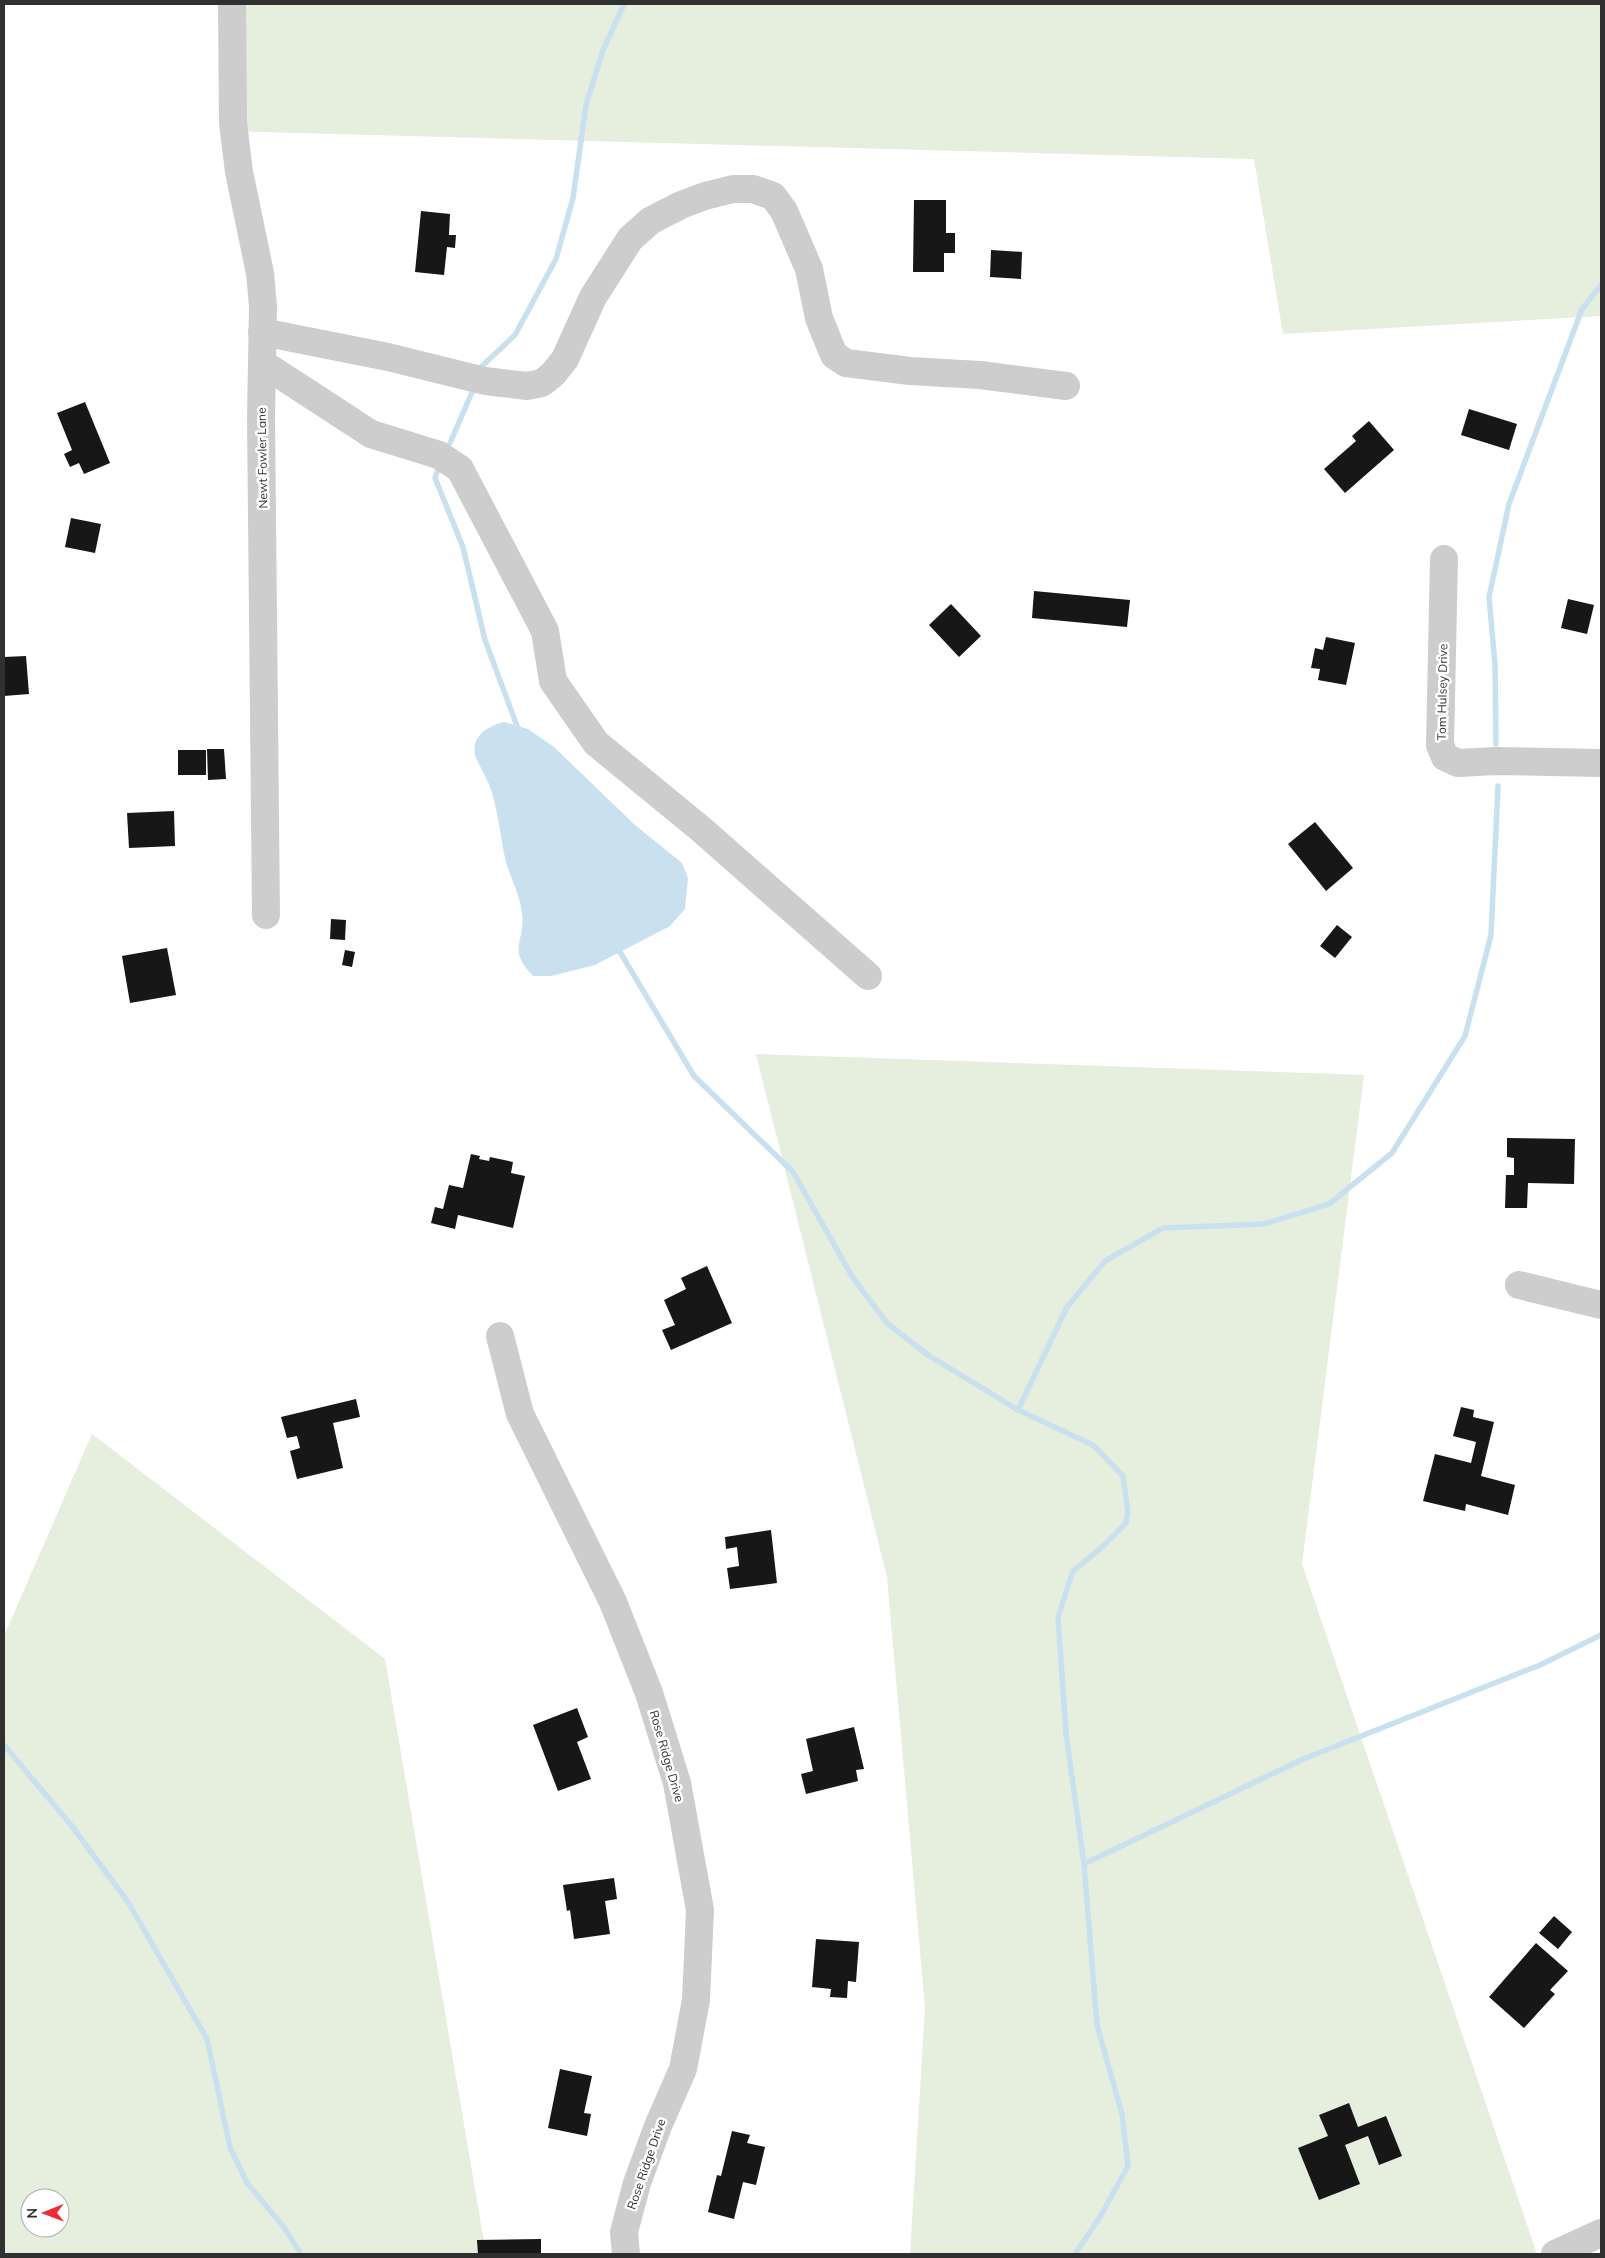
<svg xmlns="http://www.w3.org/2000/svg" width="1605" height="2258" font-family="Mulish,sans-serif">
<rect width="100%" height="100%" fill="#fff"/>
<g fill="#e6eede" fill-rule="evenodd">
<path d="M225,4H1601V316L1283,334L1254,159L228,131Z"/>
<path d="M756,1054L1364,1075L1302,1564L1537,2254H910L925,2008L887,1577Z"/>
<path d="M92,1434L385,1659L486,2254H4V1636ZM30,2198H60V2228H30Z"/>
</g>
<path fill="#c9e0ef" d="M504,722L528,729L554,747L635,825L682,863L688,878L685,909L670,926L595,965L551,976H533C506,948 526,942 522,913C520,893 509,876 505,858C500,834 498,810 490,787C487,778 477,762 475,755C471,735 489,726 504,722Z"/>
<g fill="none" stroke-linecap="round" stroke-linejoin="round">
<g stroke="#c9e0ef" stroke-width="5.5">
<path d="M481,367L515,335L556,259L573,198L586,105L603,50L624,4"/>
<path d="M450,443L473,390"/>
<path d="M437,472L435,478L463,547L485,640L517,726"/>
<path d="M1496,744L1495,665L1489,597L1509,504L1582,309L1601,285"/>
<path d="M620,952L694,1076L793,1172L853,1278L887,1323L928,1355L1018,1410L1093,1445L1123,1476L1128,1512L1126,1523L1101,1548L1073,1571L1058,1617L1066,1733L1084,1864L1097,2025L1122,2114L1128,2166L1100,2217L1075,2254"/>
<path d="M1018,1410L1067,1307L1105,1261L1163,1228L1264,1224L1329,1204L1392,1153L1465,1036L1491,935L1498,786"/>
<path d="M4,1745L71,1825L128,1902L207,2039L230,2147L247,2183L283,2226L301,2254"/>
<path d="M1084,1864L1301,1760L1540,1665L1601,1635"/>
</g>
</g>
<g fill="#171717">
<path d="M914,200H946V233H955V253H944V272H913Z"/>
<path d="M421,211L450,214L449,235H456L455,248L447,247L444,275L415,272Z"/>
<path d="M991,250L1022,252L1021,279L990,277Z"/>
<path d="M85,402L110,463L84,474L79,463L70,467L64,454L72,450L57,413Z"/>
<path d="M1469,409L1517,424L1509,450L1461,435Z"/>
<path d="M1369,421L1394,450L1345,493L1324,469L1356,441L1352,436Z"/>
<path d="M71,518L101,524L95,553L65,547Z"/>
<path d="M1034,591L1130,600L1127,627L1032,618Z"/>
<path d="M1568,599L1594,605L1587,634L1561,628Z"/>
<path d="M951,604L981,636L959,657L929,625Z"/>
<path d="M1326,637L1355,643L1346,685L1318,680L1320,669L1311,668L1315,648L1323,650Z"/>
<path d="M26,656L29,694L4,696V657Z"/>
<path d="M207,749H224L226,779L208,780Z"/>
<rect x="178" y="750" width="28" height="25"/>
<path d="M174,811L175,846L129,848L127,813Z"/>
<path d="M1315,822L1353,868L1326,891L1288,844Z"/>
<path d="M331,919L346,920L345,940L330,939Z"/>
<path d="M1337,925L1352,937L1335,958L1320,946Z"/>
<path d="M167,948L176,995L130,1003L122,956Z"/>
<path d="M345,950L355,952L352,967L342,965Z"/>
<path d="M1507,1138L1575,1139L1574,1184L1528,1183L1527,1208H1505L1506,1175H1514V1158L1507,1157Z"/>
<path d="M471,1154L480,1156L479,1159L489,1161L490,1157L513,1162L511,1173L525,1176L513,1228L458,1215L455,1229L431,1223L435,1207L443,1209L449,1185L463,1188Z"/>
<path d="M707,1266L732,1323L671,1350L662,1330L675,1325L664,1300L686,1289L681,1278Z"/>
<path d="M356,1399L360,1417L333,1423L343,1468L297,1479L290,1451L300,1448L297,1436L287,1438L281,1417Z"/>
<path d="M1461,1407L1474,1410L1473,1417L1494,1422L1481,1476L1515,1485L1508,1515L1466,1504L1465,1511L1423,1501L1435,1454L1471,1463L1476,1442L1453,1436Z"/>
<path d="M771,1530L777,1583L730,1589L727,1568L739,1566L737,1547L726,1549L725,1537Z"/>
<path d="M577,1708L588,1737L577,1742L591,1779L558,1791L533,1725Z"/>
<path d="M854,1727L864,1769L856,1770L858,1781L806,1794L801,1774L813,1771L806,1739Z"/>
<path d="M614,1878L617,1899L605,1901L610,1934L574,1939L570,1910L567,1911L563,1885Z"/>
<path d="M1554,1916L1572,1932L1558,1949L1539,1933Z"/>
<path d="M816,1939L859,1942L856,1982L848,1981L847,1998L830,1997L831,1989L812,1987Z"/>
<path d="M1536,1943L1568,1971L1550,1990L1555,1994L1524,2028L1489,1997Z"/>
<path d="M560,2069L592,2076L584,2113L591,2114L587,2136L548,2128Z"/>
<path d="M1349,2103L1358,2127L1386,2116L1402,2156L1379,2165L1368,2136L1345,2145L1360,2184L1319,2200L1298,2148L1328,2136L1319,2115Z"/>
<path d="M732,2131L750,2135L747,2143L765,2147L756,2185L743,2182L734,2219L708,2212L717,2175L721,2176Z"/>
<path d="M541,2239V2254H478L477,2240Z"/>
</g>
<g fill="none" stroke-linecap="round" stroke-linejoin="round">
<g stroke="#cdcdcd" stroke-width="28">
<path d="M232,4L233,123L239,172L260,273L263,306L261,418L266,915"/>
<path d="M262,332L388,357L485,381L527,386L542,383L553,374L565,359L593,297L630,239L650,221L681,205L705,196L733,189H753L773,196L784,211L809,269L819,318L827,338L834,355L846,363L910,371L980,375L1066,386"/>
<path d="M262,363L371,434L439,455L460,469L545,631L553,681L596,743L702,830L868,976"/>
<path d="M1444,559L1440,745L1445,757L1458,763L1496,761L1601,763"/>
<path d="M1519,1285L1601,1305"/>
<path d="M500,1336L520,1414L613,1602L649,1693L677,1783L700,1910L696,2000L683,2069L658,2126L637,2183L624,2232L626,2254"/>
<path d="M1555,2254L1601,2233"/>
</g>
</g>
<g text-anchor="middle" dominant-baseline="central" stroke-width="5" stroke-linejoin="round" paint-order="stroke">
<g font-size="12" fill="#303030" stroke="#fff">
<text transform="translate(262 458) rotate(-91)">Newt Fowler Lane</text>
<text transform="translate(1442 692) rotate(-89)">Tom Hulsey Drive</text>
<text transform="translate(667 1756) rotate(74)">Rose Ridge Drive</text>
<text transform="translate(646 2164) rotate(-71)">Rose Ridge Drive</text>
</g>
</g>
<rect width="1605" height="2258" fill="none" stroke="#303030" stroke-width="10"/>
<g transform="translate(45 2213) rotate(269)"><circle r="24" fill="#ffffff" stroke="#acacac"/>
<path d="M0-4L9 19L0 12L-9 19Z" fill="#ef2a37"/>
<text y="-8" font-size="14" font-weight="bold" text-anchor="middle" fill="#303030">N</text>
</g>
</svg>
